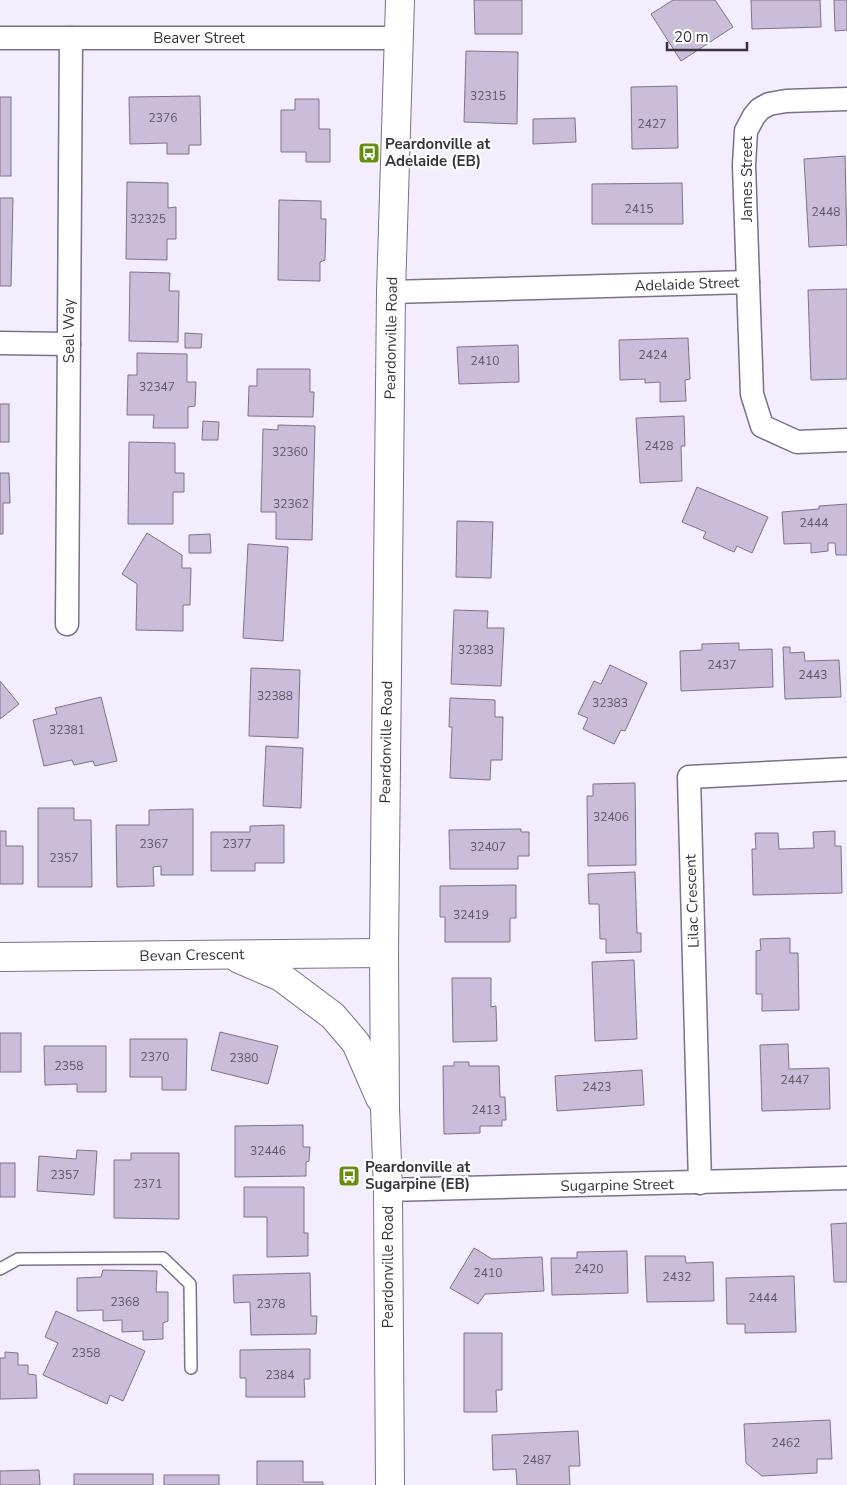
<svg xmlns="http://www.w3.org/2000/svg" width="847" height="1485" font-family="'Nunito Sans',sans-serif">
<rect width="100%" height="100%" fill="#f4edfe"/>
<g fill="#cabdd9" stroke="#7e728b">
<path d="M474,0H522V34H475Z"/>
<path d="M673,0H715L733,27L681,61L651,14Z"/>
<path d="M751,0H820L821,27L752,29Z"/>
<path d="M834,0H847V30L835,31Z"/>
<path d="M466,51L518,52L517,124L464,122Z"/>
<path d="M677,86L678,148L632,149L631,87Z"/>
<path d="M200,96L201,145H189V154H167V143L130,144L129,97Z"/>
<rect x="0" y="97" width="11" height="79"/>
<path d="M295,99H319V129H330V162H306V152H281V110H295Z"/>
<path d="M575,118L576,142L533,144V119Z"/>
<path d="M845,156L847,245L809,247L804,159Z"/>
<path d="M127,182L168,183V208L176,207V239H167V260L126,259Z"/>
<path d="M682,183L683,224H592V184Z"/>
<path d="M0,198H13L11,286H0Z"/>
<path d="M279,200L321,201V219H326L325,260L320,262V281L278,280Z"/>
<path d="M130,272L170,273L169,291H179L178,342L129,341Z"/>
<path d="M847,289V379L811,380L808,290Z"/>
<path d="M185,333L202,334L201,348H185Z"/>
<path d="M688,338L690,379L685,380L686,401L660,402V382L645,383V379L620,380L619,340Z"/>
<path d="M518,345L519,382L459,384L457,347Z"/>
<path d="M137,353L187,354V382H196L195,406L188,407V428H153L154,415H127L128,375H137Z"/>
<path d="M257,369H310V392H314L313,417L248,416L249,386H257Z"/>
<rect x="0" y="404" width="9" height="38"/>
<path d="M684,416L685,446H681L682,481L640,483L636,418Z"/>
<path d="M203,421L219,422L218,440H202Z"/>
<path d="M278,425L315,426L312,540L276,539V512H261L263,429L278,430Z"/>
<path d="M129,442L175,443V473H184V492H173V524H128Z"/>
<path d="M0,473H9L10,503H3V534H0Z"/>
<path d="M697,487L768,517L752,553L737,546L734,552L703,538L706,532L682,522Z"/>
<path d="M847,504V555H836L835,543H828V551L811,553V543L784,544L782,512L819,509V506Z"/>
<path d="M457,521L493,522L491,578L456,577Z"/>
<path d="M147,533L182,555V568H191L190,605H183V631L136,630L137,584L122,574Z"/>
<path d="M210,534L211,553H189V535Z"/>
<path d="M248,544L288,547L283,641L243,638Z"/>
<path d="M454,610L488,611L487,628H504L501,686L451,684Z"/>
<path d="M739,643V650L772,649L773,687L681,691L680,651L702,650V644Z"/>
<path d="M783,647H790V653L804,652L805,661L839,660L841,697L785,699Z"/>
<path d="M610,665L647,683L625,731L621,730L614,744L583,729L588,718L578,714L594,681L601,684Z"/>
<path d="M251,668L300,670L298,738L249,736Z"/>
<path d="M0,681L19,704L0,719Z"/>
<path d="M101,697L117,761L95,766L93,761L74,765L72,760L44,766L33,720L57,714L55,708Z"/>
<path d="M450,698L495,700V717H503L502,760H491L490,780L450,778L452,727H449Z"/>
<path d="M266,746L303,748L301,808L263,806Z"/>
<path d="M635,783L636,865L588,866L587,796H593V784Z"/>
<path d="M38,808H74V820H91L92,887H38Z"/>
<path d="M193,809V875H161V866L153,867L154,886L117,887L116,825H149V810Z"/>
<path d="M284,825V863H255V871H211V832H250V826Z"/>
<path d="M521,829V832H529V856H518V869H450L449,830Z"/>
<path d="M0,831H6V846H23V884H0Z"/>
<path d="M835,831V846H841L842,893L753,895L752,849H756L755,833H778L779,849L814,848L813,832Z"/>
<path d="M635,872L637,933H641V952L606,953V939H600L599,904H589L588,874Z"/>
<path d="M516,885V918H510V942H445V917H440V886Z"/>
<path d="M790,938V953H798L799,1010L762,1011V994H756V951L761,950L760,939Z"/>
<path d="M634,960L637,1039L595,1041L592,962Z"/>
<path d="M452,978H491V1007L496,1006L497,1041L453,1042Z"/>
<path d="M220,1032L278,1046L268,1084L211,1070Z"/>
<rect x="0" y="1033" width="21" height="39"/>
<path d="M130,1039H187L186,1090H162V1077H130Z"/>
<path d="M788,1044L789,1069L829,1068L830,1109L762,1111L760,1045Z"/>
<path d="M44,1046H106V1092H77V1084L45,1085Z"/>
<path d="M454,1062H469V1066H499L500,1097H505L506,1120H502V1126H480V1133L444,1134L443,1066H454Z"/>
<path d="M642,1070L644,1105L557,1111L555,1076Z"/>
<path d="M303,1125V1147H310L309,1161L306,1162V1176L235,1177V1126Z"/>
<path d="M77,1150L97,1151L94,1195L37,1191L39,1156L76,1159Z"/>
<path d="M131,1153H179V1219L114,1218V1160H131Z"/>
<rect x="0" y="1163" width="15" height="34"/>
<path d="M244,1187H304V1233H308V1256L267,1257V1217H244Z"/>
<path d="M847,1223V1282H834L831,1224Z"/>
<path d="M474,1248L492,1259L542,1257L544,1291L485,1294L478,1304L450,1288Z"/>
<path d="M627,1251L628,1293L552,1295L551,1258H577V1252Z"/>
<path d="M645,1256H685L686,1263L713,1262L714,1301L647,1302Z"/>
<path d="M103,1270L157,1271L156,1292H168V1321L163,1323V1339L143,1340V1331L122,1332V1320L103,1321V1310L77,1311V1278L101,1277Z"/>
<path d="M310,1273L311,1316H317L316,1334L251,1335L250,1302L234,1303L233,1275Z"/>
<path d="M794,1276L796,1332L745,1333V1324H727L726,1278Z"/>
<path d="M56,1311L145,1351L123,1401L110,1395L107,1404L43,1375L58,1343L45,1337Z"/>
<path d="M464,1333H502V1390H496L497,1412H464Z"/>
<path d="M310,1349V1379H304L305,1397H246V1378H240V1350Z"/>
<path d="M5,1352L18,1353V1365H28V1374L36,1375L37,1398L0,1399V1358H5Z"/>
<path d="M830,1420L832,1459H817V1473L762,1476L746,1463L744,1424Z"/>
<path d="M578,1431L580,1466H569L570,1485H517L516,1469L493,1470L492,1435Z"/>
<path d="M257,1461H303V1482H323V1485H257Z"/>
<path d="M39,1470L40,1485H0V1471Z"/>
<rect x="74" y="1474" width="79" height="11"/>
<rect x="164" y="1475" width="55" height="10"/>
</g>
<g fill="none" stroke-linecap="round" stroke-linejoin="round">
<g stroke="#7c708a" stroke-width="14">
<path id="lane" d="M0,1269L18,1259L163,1258L190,1284L191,1368"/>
</g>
<g stroke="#7c708a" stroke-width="25">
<g id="street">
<path d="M0,38H399"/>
<path d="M748,282L744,165L746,131L754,116L760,109L769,104L786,101L847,99"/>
<path d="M391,292L748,282L752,394L762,426L797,442L847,440"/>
<path d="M0,343L69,344"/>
<path d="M67,624L71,38"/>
<path d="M700,1183L689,777L847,769"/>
<path d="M388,1190L847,1178"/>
</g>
</g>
<g stroke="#7c708a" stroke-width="30">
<g id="secondary">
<path d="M0,957L384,953"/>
<path d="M239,959L281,977L333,1016L356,1043L380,1098"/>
<path d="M390,1485L388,1190L385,1109L384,953L391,292L400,0"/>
</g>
</g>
<use href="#lane" stroke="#fff" stroke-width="11"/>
<use href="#street" stroke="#fff" stroke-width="22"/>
<use href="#secondary" stroke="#fff" stroke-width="28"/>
</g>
<defs>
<g id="bus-square" transform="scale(1.125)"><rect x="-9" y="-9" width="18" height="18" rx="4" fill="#688b11" stroke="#fefefe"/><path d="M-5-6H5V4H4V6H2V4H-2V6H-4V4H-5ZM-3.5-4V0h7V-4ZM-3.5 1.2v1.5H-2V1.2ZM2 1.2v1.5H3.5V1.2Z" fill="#fff"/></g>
</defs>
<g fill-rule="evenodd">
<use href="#bus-square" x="369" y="153"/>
<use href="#bus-square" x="349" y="1176"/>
</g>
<g text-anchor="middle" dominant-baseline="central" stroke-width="4.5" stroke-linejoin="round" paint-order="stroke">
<g font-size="12" fill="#5c5665">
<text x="488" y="96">32315</text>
<text x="163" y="118">2376</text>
<text x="652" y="124">2427</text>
<text x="639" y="209">2415</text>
<text x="826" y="212">2448</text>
<text x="148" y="219">32325</text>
<text x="653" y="355">2424</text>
<text x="485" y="361">2410</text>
<text x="157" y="387">32347</text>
<text x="659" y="446">2428</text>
<text x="290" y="452">32360</text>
<text x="291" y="504">32362</text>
<text x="814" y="523">2444</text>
<text x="476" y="650">32383</text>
<text x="722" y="665">2437</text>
<text x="813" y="675">2443</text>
<text x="275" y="696">32388</text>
<text x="610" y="703">32383</text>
<text x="67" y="730">32381</text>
<text x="611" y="817">32406</text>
<text x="154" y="844">2367</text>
<text x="237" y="844">2377</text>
<text x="488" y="847">32407</text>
<text x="64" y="858">2357</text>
<text x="471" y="915">32419</text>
<text x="155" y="1057">2370</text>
<text x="244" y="1058">2380</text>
<text x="69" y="1066">2358</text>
<text x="795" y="1080">2447</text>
<text x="597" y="1087">2423</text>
<text x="486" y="1110">2413</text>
<text x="268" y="1151">32446</text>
<text x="65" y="1175">2357</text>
<text x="148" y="1184">2371</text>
<text x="589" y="1269">2420</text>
<text x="488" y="1273">2410</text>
<text x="677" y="1277">2432</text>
<text x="763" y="1298">2444</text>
<text x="125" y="1302">2368</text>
<text x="271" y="1304">2378</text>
<text x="86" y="1353">2358</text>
<text x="280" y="1375">2384</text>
<text x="786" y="1443">2462</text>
<text x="537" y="1460">2487</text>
</g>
<g font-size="15" fill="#38333e" stroke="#fefefe">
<text x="199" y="38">Beaver Street</text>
<text transform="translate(747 179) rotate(-90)">James Street</text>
<text transform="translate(687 284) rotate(-2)">Adelaide Street</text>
<text transform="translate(69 331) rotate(-90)">Seal Way</text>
<text transform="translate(391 338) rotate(-89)">Peardonville Road</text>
<text transform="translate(386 742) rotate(-89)">Peardonville Road</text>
<text transform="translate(692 901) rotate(-92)">Lilac Crescent</text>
<text transform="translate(192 955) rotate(-1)">Bevan Crescent</text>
<text transform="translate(617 1185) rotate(-1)">Sugarpine Street</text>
<text transform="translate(388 1267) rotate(-90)">Peardonville Road</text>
</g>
<g font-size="15" font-weight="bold" fill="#38333e" stroke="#fefefe" text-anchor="start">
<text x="385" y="144">Peardonville at<tspan x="385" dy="17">Adelaide (EB)</tspan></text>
<text x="365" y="1167">Peardonville at<tspan x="365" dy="17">Sugarpine (EB)</tspan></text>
</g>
</g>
<path d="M667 42v8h80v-8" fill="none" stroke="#38333e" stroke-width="2.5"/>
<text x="674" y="42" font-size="15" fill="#38333e" stroke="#fefefe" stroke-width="4" paint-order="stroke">20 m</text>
</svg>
